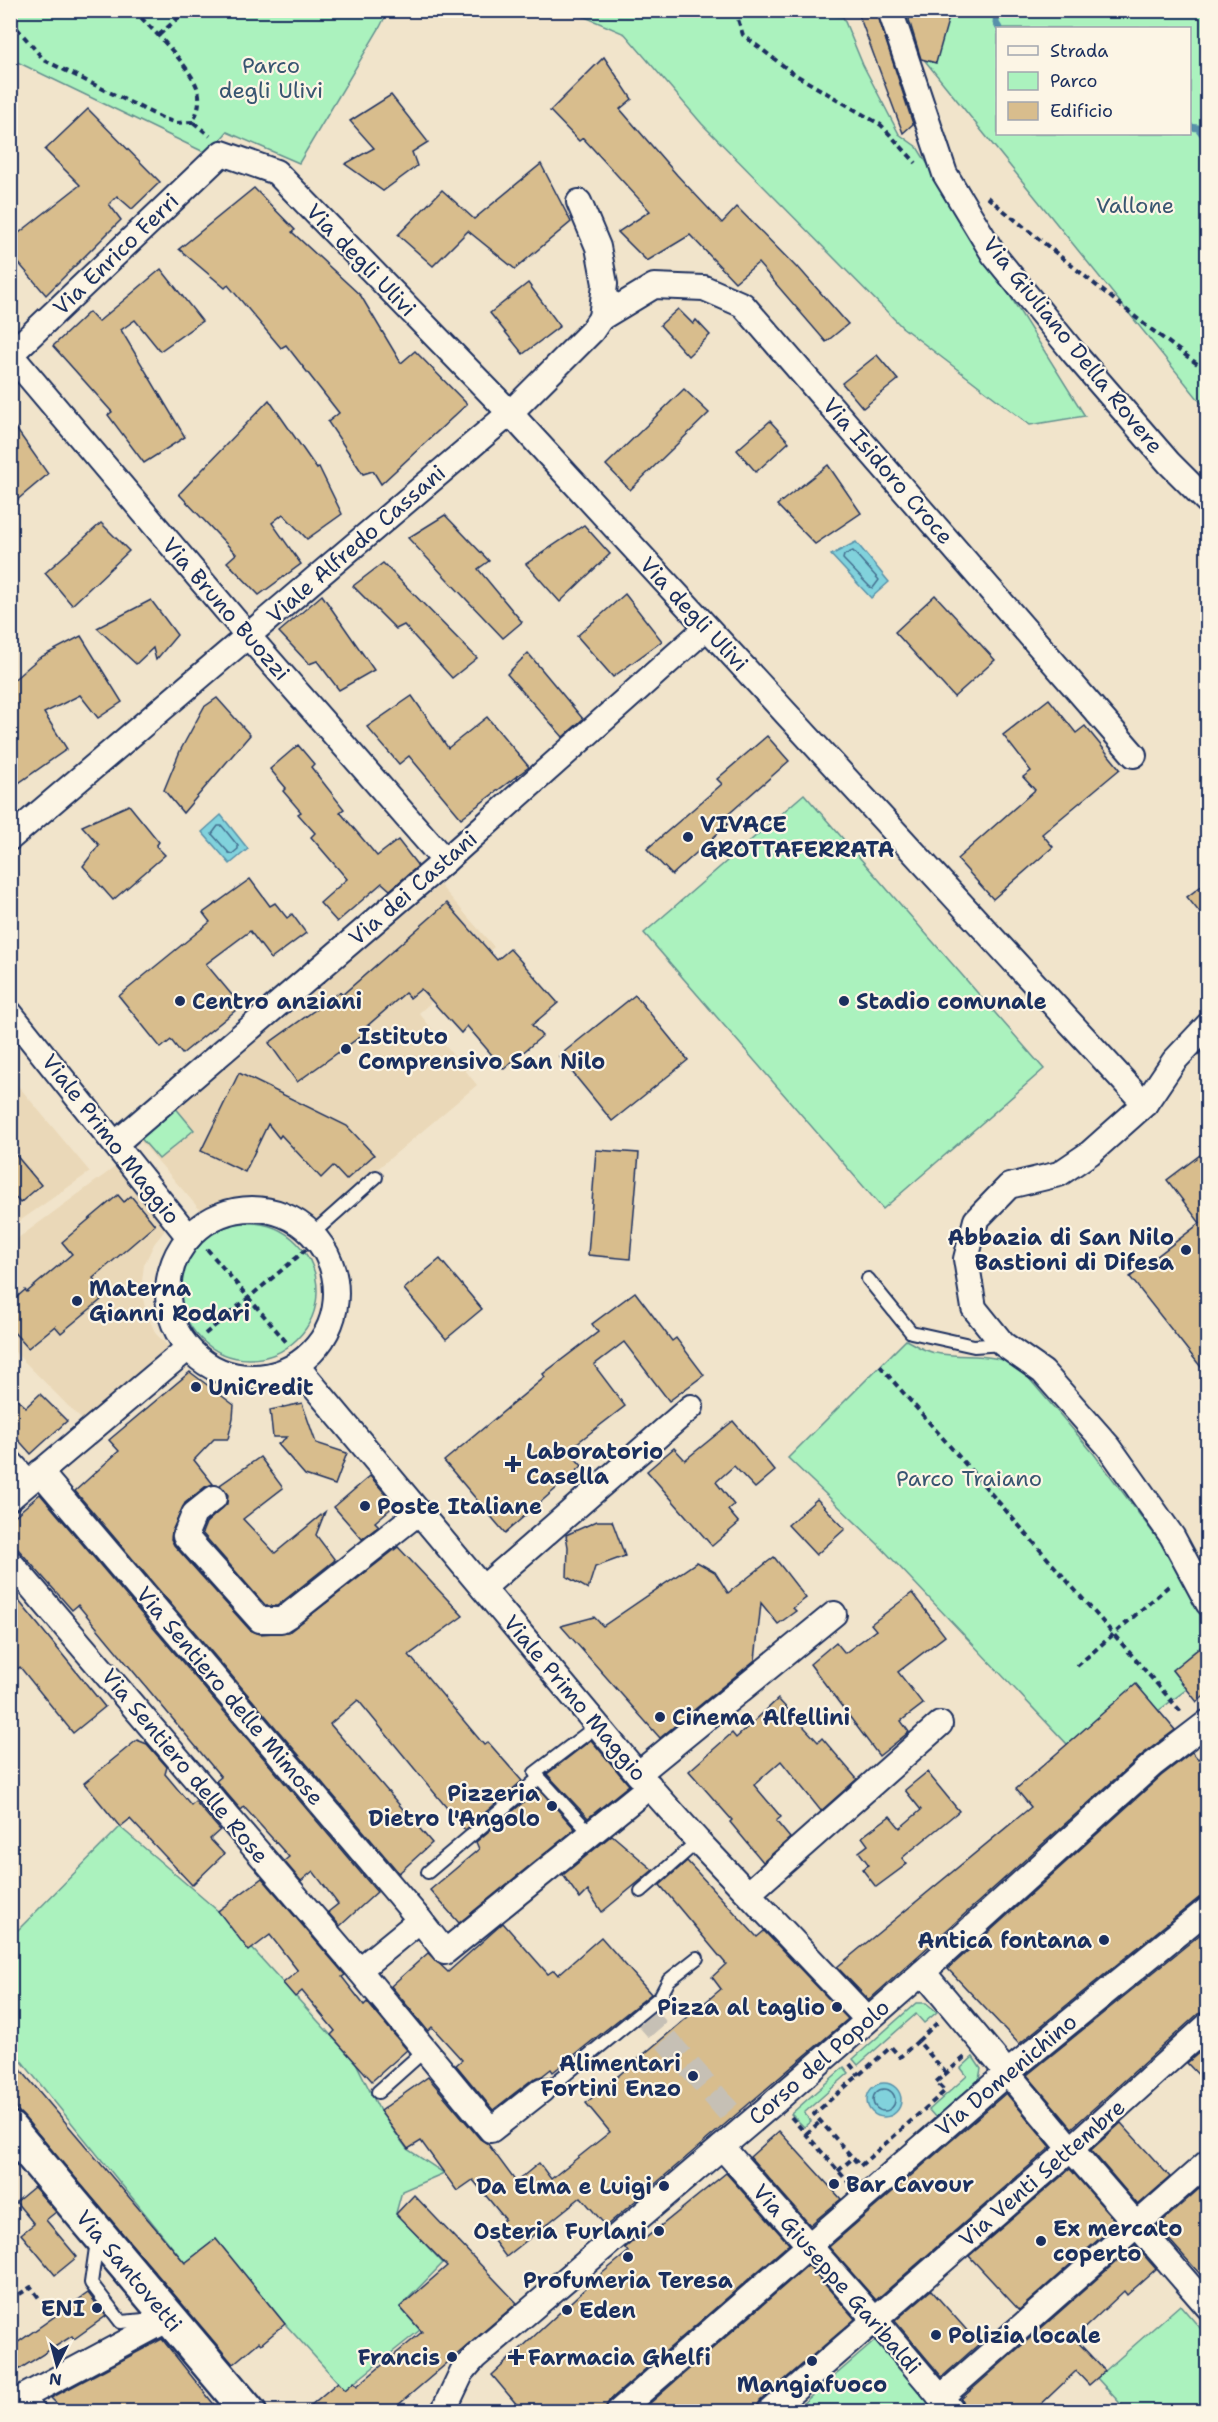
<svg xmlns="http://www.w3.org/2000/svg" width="1218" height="2422" font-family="'Shantell Sans',sans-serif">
<rect width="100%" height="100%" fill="#f1e4cb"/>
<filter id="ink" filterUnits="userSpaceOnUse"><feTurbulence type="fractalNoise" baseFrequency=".0167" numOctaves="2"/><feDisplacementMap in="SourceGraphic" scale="12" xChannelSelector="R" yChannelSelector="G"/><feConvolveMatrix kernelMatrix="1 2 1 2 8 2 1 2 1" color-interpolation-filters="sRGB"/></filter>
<g filter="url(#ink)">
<g fill="#ead8b8">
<path d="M440,885L494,947L419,1013L477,1085L318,1219L263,1202H231L201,1211L137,1137Z"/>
<path d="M10,1076L90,1172L11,1227H10Z"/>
<path d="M122,1162L169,1225L154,1244L144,1265L141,1289L146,1312L156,1334L173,1351L83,1421L11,1348L10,1244Z"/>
</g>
<g fill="#abf2be" stroke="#63908e" stroke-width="1.5" fill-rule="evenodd">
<path d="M808,10L843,17L863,65L899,134L917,147L1085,416L1030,425L902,327L702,124L625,34L571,11Z"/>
<path d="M10,11H388L380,27L299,163L227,132L208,154L11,59Z"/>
<path d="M897,11H1207V410L897,26ZM998,28H1190V134H998Z"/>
<path d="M804,794L1044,1069L883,1209L644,933Z"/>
<path d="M174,1106L194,1130L159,1159L139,1136Z"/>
<circle cx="249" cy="1291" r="68"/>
<path d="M906,1340C917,1346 928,1353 941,1354C969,1358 996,1352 1020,1368L1094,1454L1163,1546L1207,1626L1205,1630L1207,1641L1172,1670L1187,1689L1158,1711L1068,1745L878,1544L788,1458Z"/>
<path d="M120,1827L218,1911L356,2063L380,2111L407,2149L444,2173L402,2191L396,2213L443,2263L400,2307L420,2330L345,2390L285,2324L216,2239L185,2263L11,2048L10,1938Z"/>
<path d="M916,2003H926L937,2012L924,2023L916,2014L858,2065L853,2059Z"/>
<path d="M973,2057L981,2069L979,2079L936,2118L929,2110L967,2076L961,2068Z"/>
<path d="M844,2067L849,2073L804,2113L811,2121L804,2127L791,2114Z"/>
<path d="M1180,2305L1207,2336V2411H1127L1097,2378Z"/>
<path d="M876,2340L934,2406L927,2412H793Z"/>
</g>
<g fill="#81d2dc" stroke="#5891aa" stroke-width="1.5">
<path d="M856,542L889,582L871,598L831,555Z"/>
<path d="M221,815L248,849L230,864L202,832Z"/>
<circle cx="884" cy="2100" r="17"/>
</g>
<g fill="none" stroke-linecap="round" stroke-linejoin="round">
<g stroke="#447090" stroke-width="1.5">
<path d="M853,551L879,580L873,588L870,587L843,559L844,555Z"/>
<path d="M218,826H222L238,846V849L232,854L229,853L212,834Z"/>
<circle cx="884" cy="2100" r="11"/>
</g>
<g stroke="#5891aa" stroke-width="7">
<path d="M997,10L996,23L999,28"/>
<path d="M1190,127L1198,128L1208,141"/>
</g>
</g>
<g fill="#d8bd8d" stroke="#1b2f5e" stroke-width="1.5">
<path d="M857,10H876L913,124L903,133Z"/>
<path d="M911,10H951L936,63L921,59L909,20Z"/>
<path d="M604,57L632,99L620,109L677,175L722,223L737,207L797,268L798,267L848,324L826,342L758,263L735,282L690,235L647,261L618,232L650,211L583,138L579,141L550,111Z"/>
<path d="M391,95L428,142L412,152L417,166L383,191L345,164L374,148L350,121Z"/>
<path d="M88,109L160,182L132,209L117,196L109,204L121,220L46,295L10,253V240L80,185L45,150Z"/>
<path d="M541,164L571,222L515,269L468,231L433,266L398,235L442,190L474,219Z"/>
<path d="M254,188L295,230L292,232L361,296L401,363L415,351L467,404L381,484L373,471L363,474L328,422L339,413L286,345L281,348L228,285L225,288L179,249Z"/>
<path d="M161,269L202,321L160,351L135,320L121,330L185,437L144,463L108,415L112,412L53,346L89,312L98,322Z"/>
<path d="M528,283L560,326L523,354L490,313Z"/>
<path d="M678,309L693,324L696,320L710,335L688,356L660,325Z"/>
<path d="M877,355L898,380L863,408L842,383Z"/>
<path d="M684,389L709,413L630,490L606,465Z"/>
<path d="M269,400L317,469L319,467L342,514L307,539L283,514L272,523L301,564L259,595L227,562L236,554L179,494Z"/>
<path d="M10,420L48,474L10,506Z"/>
<path d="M770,421L789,442L756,472L737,450Z"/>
<path d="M828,465L861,513L815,544L777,505Z"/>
<path d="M445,515L489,561L478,569L522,622L503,638L408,538Z"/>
<path d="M101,523L129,551L72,605L45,573Z"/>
<path d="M584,525L610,554L560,602L526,564Z"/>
<path d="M383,563L477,658L452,678L404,625L396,629L353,586Z"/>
<path d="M625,594L662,641L613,677L577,636Z"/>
<path d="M322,595L374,670L339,690L317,661L309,664L279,632Z"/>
<path d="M935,595L995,660L954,697L895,632Z"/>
<path d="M151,600L177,635L156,660L153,648L136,664L97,628Z"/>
<path d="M81,636L122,702L98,718L80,695L44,713L67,749L10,789V683L39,658Z"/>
<path d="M528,653L583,719L563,737L507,674Z"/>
<path d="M412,696L448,748L487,717L529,767L461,818L409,756L399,764L367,727Z"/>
<path d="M217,698L250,735L183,813L164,790L180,751L204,707Z"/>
<path d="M1049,699L1076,733L1085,726L1120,769L1042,834L1053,847L993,899L957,859L1035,790L1023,777L1031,771L1003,735Z"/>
<path d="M767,736L789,761L723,819L728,824L672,875L647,849L722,784L717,779Z"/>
<path d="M298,745L314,764L311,767L344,809L340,812L377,856L398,840L418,866L390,890L382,883L337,922L320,903L347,879L311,837L315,833L298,814L301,812L283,791L286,788L270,769Z"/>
<path d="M129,805L159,842L156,846L165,855L113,900L83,866L99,845L82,826Z"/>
<path d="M250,879L270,906L275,903L287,918L292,914L306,933L271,959L250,931L206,964L241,1006L182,1054L171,1040L161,1048L119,996L210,922L203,913Z"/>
<path d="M1208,881V923L1187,897Z"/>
<path d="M447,903L497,960L510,949L558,1003L532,1025L542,1036L504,1069L467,1026L461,1033L421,989L410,998L405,993L366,1027L368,1031L297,1082L269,1043L340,992L342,995Z"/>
<path d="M635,995L688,1060L612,1121L559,1056Z"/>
<path d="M239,1073L347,1126L374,1155L346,1180L333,1166L321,1178L281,1135L279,1138L268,1124L245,1172L201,1151Z"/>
<path d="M10,1148L41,1185L20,1203L10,1191Z"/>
<path d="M1208,1149V1376L1130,1277L1200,1223L1167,1180Z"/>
<path d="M596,1150L639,1153L630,1259L588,1255Z"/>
<path d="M118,1195L124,1202L131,1196L155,1225L93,1278L101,1289L95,1293L101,1300L61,1333L55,1326L28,1348L10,1328V1303L25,1290L27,1292L72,1254L62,1242Z"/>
<path d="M440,1259L482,1309L446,1339L404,1289Z"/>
<path d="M635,1292L672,1341L676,1338L704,1375L669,1401L624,1342L594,1365L625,1406L568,1450L582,1466L505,1533L444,1461L545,1377L543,1374L598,1332L592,1324Z"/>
<path d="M190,1372L234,1405L233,1418L228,1439H214L194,1460L213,1484L205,1487L185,1503L172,1531L171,1539L174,1545L250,1630L260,1634L289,1632L398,1547L463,1616L409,1655L484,1745L488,1742L522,1781L465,1830L358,1700L330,1724L432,1843L399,1873L75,1491L119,1451L109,1440Z"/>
<path d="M10,1393L26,1407L40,1394L67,1421L31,1454L14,1435L17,1431L10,1424Z"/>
<path d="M302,1403L316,1443L347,1453L335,1485L305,1475L278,1444L287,1437H273L270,1410Z"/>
<path d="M733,1421L775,1471L755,1488L734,1466L716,1482L734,1505L728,1510L739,1523L712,1546L647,1471L674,1448L685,1460Z"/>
<path d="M260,1457L283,1488L243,1519L275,1553L325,1512L316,1535L335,1560L277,1606H266L202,1533L206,1523L227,1504L228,1495L220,1485Z"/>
<path d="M370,1476L395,1505L375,1522L379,1526L362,1539L334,1507Z"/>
<path d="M40,1494L377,1892L340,1926L328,1912L338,1904L313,1871L301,1881L284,1861L289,1857L244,1807L241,1810L216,1781L221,1777L78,1605L72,1610L10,1540V1520Z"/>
<path d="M817,1499L845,1529L816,1555L788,1525Z"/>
<path d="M597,1521H612L625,1556L595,1567L588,1589L567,1577L568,1547L566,1535Z"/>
<path d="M774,1557L806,1598L793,1608L796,1611L778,1624L761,1603L755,1660L660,1738L561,1626L594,1617L603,1626L697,1562L715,1572L728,1593Z"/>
<path d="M10,1590L105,1707L73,1733L20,1667L10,1675Z"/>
<path d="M912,1593L945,1636L898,1672L923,1704L901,1721L909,1732L879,1756L810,1664L836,1642L845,1653L876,1630L871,1624Z"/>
<path d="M1208,1641V1693L1197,1702L1172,1670Z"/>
<path d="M1136,1684L1175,1730L1143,1754L869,2000L837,1967L1031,1807L1016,1789Z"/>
<path d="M778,1699L818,1742L822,1738L857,1779L821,1811L781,1761L754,1785L781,1817L776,1821L790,1838L763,1862L730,1822L732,1820L689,1771L732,1733L736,1738Z"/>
<path d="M137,1740L147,1744L167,1767L165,1774L191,1805L195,1801L220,1830L210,1839L224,1854L192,1885L130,1819L120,1827L84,1783Z"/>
<path d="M591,1740L629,1785L588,1818L547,1774Z"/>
<path d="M1208,1751V1895L1199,1898L1019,2044L948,1969L1161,1776L1192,1752L1198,1759Z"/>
<path d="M927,1772L959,1811L902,1858L907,1864L876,1887L862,1869L869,1865L859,1852L868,1845L862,1837L890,1816L900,1828L921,1810L905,1790Z"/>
<path d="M539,1789L575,1829L459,1923L430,1890L479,1849L476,1842Z"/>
<path d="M612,1835L653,1870L602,1912L588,1891L580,1899L563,1875Z"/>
<path d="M687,1861L757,1937L764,1931L848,2019L606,2226L581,2197L506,2257L488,2233L505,2219L473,2180L457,2191L421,2141L408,2149L380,2111L428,2077L480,2139L488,2144L516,2182L539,2163L551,2179L610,2132L586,2103L721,1989L712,1977L726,1964L660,1885Z"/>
<path d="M262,1878L345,1975L342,1977L364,2005L367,2002L407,2050L372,2081L331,2035L335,2031L302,1991L295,1997L283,1983L298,1971L270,1935L249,1951L218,1911Z"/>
<path d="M503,1923L548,1974L554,1970L558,1975L601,1937L651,1994L553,2072L551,2069L542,2076L533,2079L493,2110L456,2065L462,2060L432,2027L428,2031L391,1986L428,1953L448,1972Z"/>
<path d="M1208,1928V2011L1198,2014L1072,2128L1027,2075Z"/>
<path d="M1208,2045V2085L1187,2063Z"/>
<path d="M10,2057L185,2263L216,2239L285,2324L261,2344L259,2342L233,2364L24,2117L10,2103Z"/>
<path d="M1006,2093L1051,2147L876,2300L829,2247Z"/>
<path d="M1121,2123L1170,2177L1138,2205L1091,2150Z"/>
<path d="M779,2131L841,2199L810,2225L750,2157Z"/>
<path d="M1070,2169L1117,2223L1019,2310L969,2256Z"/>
<path d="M726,2173L789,2244L609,2401L604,2412H523L492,2375L600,2275L628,2252L625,2248L639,2236L642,2241Z"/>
<path d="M1208,2181V2283L1157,2226Z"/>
<path d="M34,2187L56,2212L46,2220L77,2257L55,2275L21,2234L34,2224L16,2202Z"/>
<path d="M414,2195L517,2303L390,2412H303L338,2382L345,2390L354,2382L357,2386L422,2332L400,2307L447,2266L396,2214Z"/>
<path d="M1135,2245L1156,2269L1127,2295L1124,2291L1074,2338L1105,2371L1089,2385L1076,2371L1033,2412H970L961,2399Z"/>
<path d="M808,2265L855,2319L760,2401L755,2412H640Z"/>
<path d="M931,2290L979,2344L942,2377L895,2321Z"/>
<path d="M88,2293L106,2316L74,2339L72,2336L10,2375V2348Z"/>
<path d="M162,2339L220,2412H65L51,2398Z"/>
</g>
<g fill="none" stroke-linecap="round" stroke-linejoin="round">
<path stroke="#c6c0b5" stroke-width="24" stroke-dasharray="24 12" stroke-linecap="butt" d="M642,2012L743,2128"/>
<g stroke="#1b2f5e" stroke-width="16">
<g id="lane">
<path d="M312,1234L376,1177"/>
<path d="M868,1279L911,1332L974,1346L1003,1344"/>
<path d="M591,1834L535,1773L598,1725"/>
<path d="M428,1872L539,1778"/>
<path d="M641,1891L698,1841"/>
<path d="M555,2083L660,1997L669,1980L697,1958"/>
<path d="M378,2092L425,2050"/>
<path d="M97,2241L91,2283L121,2322L156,2319"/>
<path d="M23,2396L42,2412"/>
</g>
</g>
<g stroke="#1b2f5e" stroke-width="28">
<g id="street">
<path d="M890,10L945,174L994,255L1073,352L1169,463L1208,502"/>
<path d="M579,202L598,247L605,284L601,318"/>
<path d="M601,318L654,286L704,288L743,305L1134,755"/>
<path d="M10,354L249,637L445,861"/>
<path d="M10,355L222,153L276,172L510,413L1145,1104"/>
<path d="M10,838L510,413L592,331L611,303"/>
<path d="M10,1013L189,1237"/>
<path d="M1208,1025L1174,1061L1145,1104L1090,1153L1059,1174L1009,1186L976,1220L966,1259L974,1308L1003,1344L1043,1372L1109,1447L1172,1536L1208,1603"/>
<path d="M115,1144L445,861L706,628"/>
<circle cx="252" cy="1293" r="84"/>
<path d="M296,1365L638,1774L698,1841L867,2019"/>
<path d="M10,1462L28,1482"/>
<path d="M40,1472L420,1920"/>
<path d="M10,1498L188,1348"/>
<path d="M214,1498L194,1514L185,1536L260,1620H281L289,1615L419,1512"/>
<path d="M10,1562L359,1970L420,1920L445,1952L650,1786"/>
<path d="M483,1588L691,1407"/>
<path d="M638,1774L834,1614"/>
<path d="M749,1893L940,1724"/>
<path d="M359,1970L491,2130L542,2090"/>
<path d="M923,1972L1071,2149L1208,2307"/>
<path d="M722,2147L875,2320L953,2412"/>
<path d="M940,2398L1208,2162"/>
<path d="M10,2404L169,2319"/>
<path d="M443,2412L462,2372L475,2357L770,2106L923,1972L1152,1765L1208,1722"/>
<path d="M618,2412L1008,2072L1208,1909"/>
<path d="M769,2412L1071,2149L1208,2025"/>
</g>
</g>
<g stroke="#1b2f5e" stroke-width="38">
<path id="secondary" d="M10,2129L249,2412"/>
</g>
<g stroke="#1b2f5e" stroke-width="4" stroke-dasharray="6 4.5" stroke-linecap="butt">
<path d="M134,10C151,29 196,70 199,95C200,105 197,113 193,122L210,136"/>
<path d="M735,10L743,35L794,74L881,125L916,163"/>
<path d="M10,20L44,60L162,118L176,123L193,122"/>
<path d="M159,35L187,10"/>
<path d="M987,197L1144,324L1208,372"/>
<path d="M207,1249L288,1344"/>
<path d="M205,1334L307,1249"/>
<path d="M880,1366L1183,1714"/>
<path d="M1077,1666L1171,1584"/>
<path d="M918,2041L937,2023"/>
<path d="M850,2064L859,2075"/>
<path d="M946,2073L918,2041L900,2057L891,2047L814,2114L860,2166L945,2091L936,2082L966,2056"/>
<path d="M791,2117L849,2183"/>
<path d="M806,2134L821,2121"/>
<path d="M838,2171L853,2158"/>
<path d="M10,2300L31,2287L39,2298"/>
</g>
<use href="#lane" stroke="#fcf5e5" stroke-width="12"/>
<use href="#street" stroke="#fcf5e5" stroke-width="24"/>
<use href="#secondary" stroke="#fcf5e5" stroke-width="33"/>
</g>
</g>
<g fill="#1b2f5e" stroke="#fcf5e5" stroke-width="2">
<circle cx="688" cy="837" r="6"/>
<circle cx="180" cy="1001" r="6"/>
<circle cx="844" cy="1001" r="6"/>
<circle cx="346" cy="1049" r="6"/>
<circle cx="1186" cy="1250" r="6"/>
<circle cx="77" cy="1301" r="6"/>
<circle cx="196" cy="1387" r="6"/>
<path d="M510 1455h6v6h6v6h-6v6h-6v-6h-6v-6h6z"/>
<circle cx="365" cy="1506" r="6"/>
<circle cx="660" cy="1717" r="6"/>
<circle cx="552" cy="1806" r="6"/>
<circle cx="1104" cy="1940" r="6"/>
<circle cx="837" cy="2007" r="6"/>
<circle cx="693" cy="2076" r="6"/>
<circle cx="834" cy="2184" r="6"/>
<circle cx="664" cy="2186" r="6"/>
<circle cx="659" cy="2231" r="6"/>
<circle cx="1041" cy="2241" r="6"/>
<circle cx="628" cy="2257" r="6"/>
<circle cx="97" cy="2308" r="6"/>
<circle cx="567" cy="2310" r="6"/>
<circle cx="936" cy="2335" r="6"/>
<circle cx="452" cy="2357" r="6"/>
<path d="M513 2348h6v6h6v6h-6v6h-6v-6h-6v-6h6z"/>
<circle cx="812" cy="2361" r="6"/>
</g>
<g text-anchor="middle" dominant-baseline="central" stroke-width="4.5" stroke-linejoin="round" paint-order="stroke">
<g font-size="22" fill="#385671" stroke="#fcf5e5">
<text x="271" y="65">Parco<tspan x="271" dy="25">degli Ulivi</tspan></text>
<text x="1135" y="205">Vallone</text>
<text x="969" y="1478">Parco Traiano</text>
</g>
<g font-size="22" fill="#1b2f5e" stroke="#fcf5e5">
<text transform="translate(116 254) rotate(-44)">Via Enrico Ferri</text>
<text transform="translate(361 260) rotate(46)">Via degli Ulivi</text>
<text transform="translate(1073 345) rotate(51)">Via Giuliano Della Rovere</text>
<text transform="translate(888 471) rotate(49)">Via Isidoro Croce</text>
<text transform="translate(356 544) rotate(-41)">Viale Alfredo Cassani</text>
<text transform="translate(226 609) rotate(49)">Via Bruno Buozzi</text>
<text transform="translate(694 614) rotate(47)">Via degli Ulivi</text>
<text transform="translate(413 888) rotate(-41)">Via dei Castani</text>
<text transform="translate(111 1139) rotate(52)">Viale Primo Maggio</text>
<text transform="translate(230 1696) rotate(50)">Via Sentiero delle Mimose</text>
<text transform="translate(575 1698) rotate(50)">Viale Primo Maggio</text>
<text transform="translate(185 1766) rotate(50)">Via Sentiero delle Rose</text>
<text transform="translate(819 2062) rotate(-41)">Corso del Popolo</text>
<text transform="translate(1006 2075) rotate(-40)">Via Domenichino</text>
<text transform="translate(1042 2173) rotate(-41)">Via Venti Settembre</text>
<text transform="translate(129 2271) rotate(50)">Via Santovetti</text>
<text transform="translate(837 2279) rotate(49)">Via Giuseppe Garibaldi</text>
</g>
<g font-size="22" font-weight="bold" fill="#1b2f5e" stroke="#fcf5e5" text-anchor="start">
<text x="700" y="824">VIVACE<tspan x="700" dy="25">GROTTAFERRATA</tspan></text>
<text x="192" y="1001">Centro anziani</text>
<text x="856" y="1001">Stadio comunale</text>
<text x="358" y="1036">Istituto<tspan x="358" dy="25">Comprensivo San Nilo</tspan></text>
<text x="1174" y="1237" text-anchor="end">Abbazia di San Nilo<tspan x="1174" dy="25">Bastioni di Difesa</tspan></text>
<text x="89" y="1288">Materna<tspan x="89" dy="25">Gianni Rodari</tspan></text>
<text x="208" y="1387">UniCredit</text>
<text x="526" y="1451">Laboratorio<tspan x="526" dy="25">Casella</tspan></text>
<text x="377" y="1506">Poste Italiane</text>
<text x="672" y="1717">Cinema Alfellini</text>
<text x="540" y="1793" text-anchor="end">Pizzeria<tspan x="540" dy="25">Dietro l'Angolo</tspan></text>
<text x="1092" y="1940" text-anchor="end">Antica fontana</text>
<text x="825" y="2007" text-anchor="end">Pizza al taglio</text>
<text x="681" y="2063" text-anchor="end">Alimentari<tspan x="681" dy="25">Fortini Enzo</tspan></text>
<text x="846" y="2184">Bar Cavour</text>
<text x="652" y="2186" text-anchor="end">Da Elma e Luigi</text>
<text x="1053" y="2228">Ex mercato<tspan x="1053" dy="25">coperto</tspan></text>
<text x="647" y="2231" text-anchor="end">Osteria Furlani</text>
<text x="628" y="2280" text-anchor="middle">Profumeria Teresa</text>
<text x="85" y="2308" text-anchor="end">ENI</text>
<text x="579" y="2310">Eden</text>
<text x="948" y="2335">Polizia locale</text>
<text x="440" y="2357" text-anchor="end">Francis</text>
<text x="528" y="2357">Farmacia Ghelfi</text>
<text x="812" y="2384" text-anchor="middle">Mangiafuoco</text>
</g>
</g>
<rect width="1218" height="2422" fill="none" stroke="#fcf5e5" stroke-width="36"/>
<rect x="18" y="18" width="1182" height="2386" fill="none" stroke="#1b2f5e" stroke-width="2" filter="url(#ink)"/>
<rect x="996" y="27" width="195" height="108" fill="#fcf5e5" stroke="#a2a6af" stroke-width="1.5"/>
<rect x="1008" y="46" width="30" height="9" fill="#fcf5e5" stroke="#a2a6af" stroke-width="1.5"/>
<text x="1050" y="57" font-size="18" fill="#1b2f5e">Strada</text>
<rect x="1008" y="72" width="30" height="18" fill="#abf2be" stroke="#a2a6af" stroke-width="1.5"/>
<text x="1050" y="87" font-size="18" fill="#1b2f5e">Parco</text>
<rect x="1008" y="102" width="30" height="18" fill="#d8bd8d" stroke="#a2a6af" stroke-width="1.5"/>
<text x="1050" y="117" font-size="18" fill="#1b2f5e">Edificio</text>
<g transform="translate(57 2365) rotate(186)" stroke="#fcf5e5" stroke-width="4.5" paint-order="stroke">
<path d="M0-4.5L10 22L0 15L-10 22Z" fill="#1b2f5e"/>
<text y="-9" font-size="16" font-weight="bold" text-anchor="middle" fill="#1b2f5e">N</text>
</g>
</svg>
